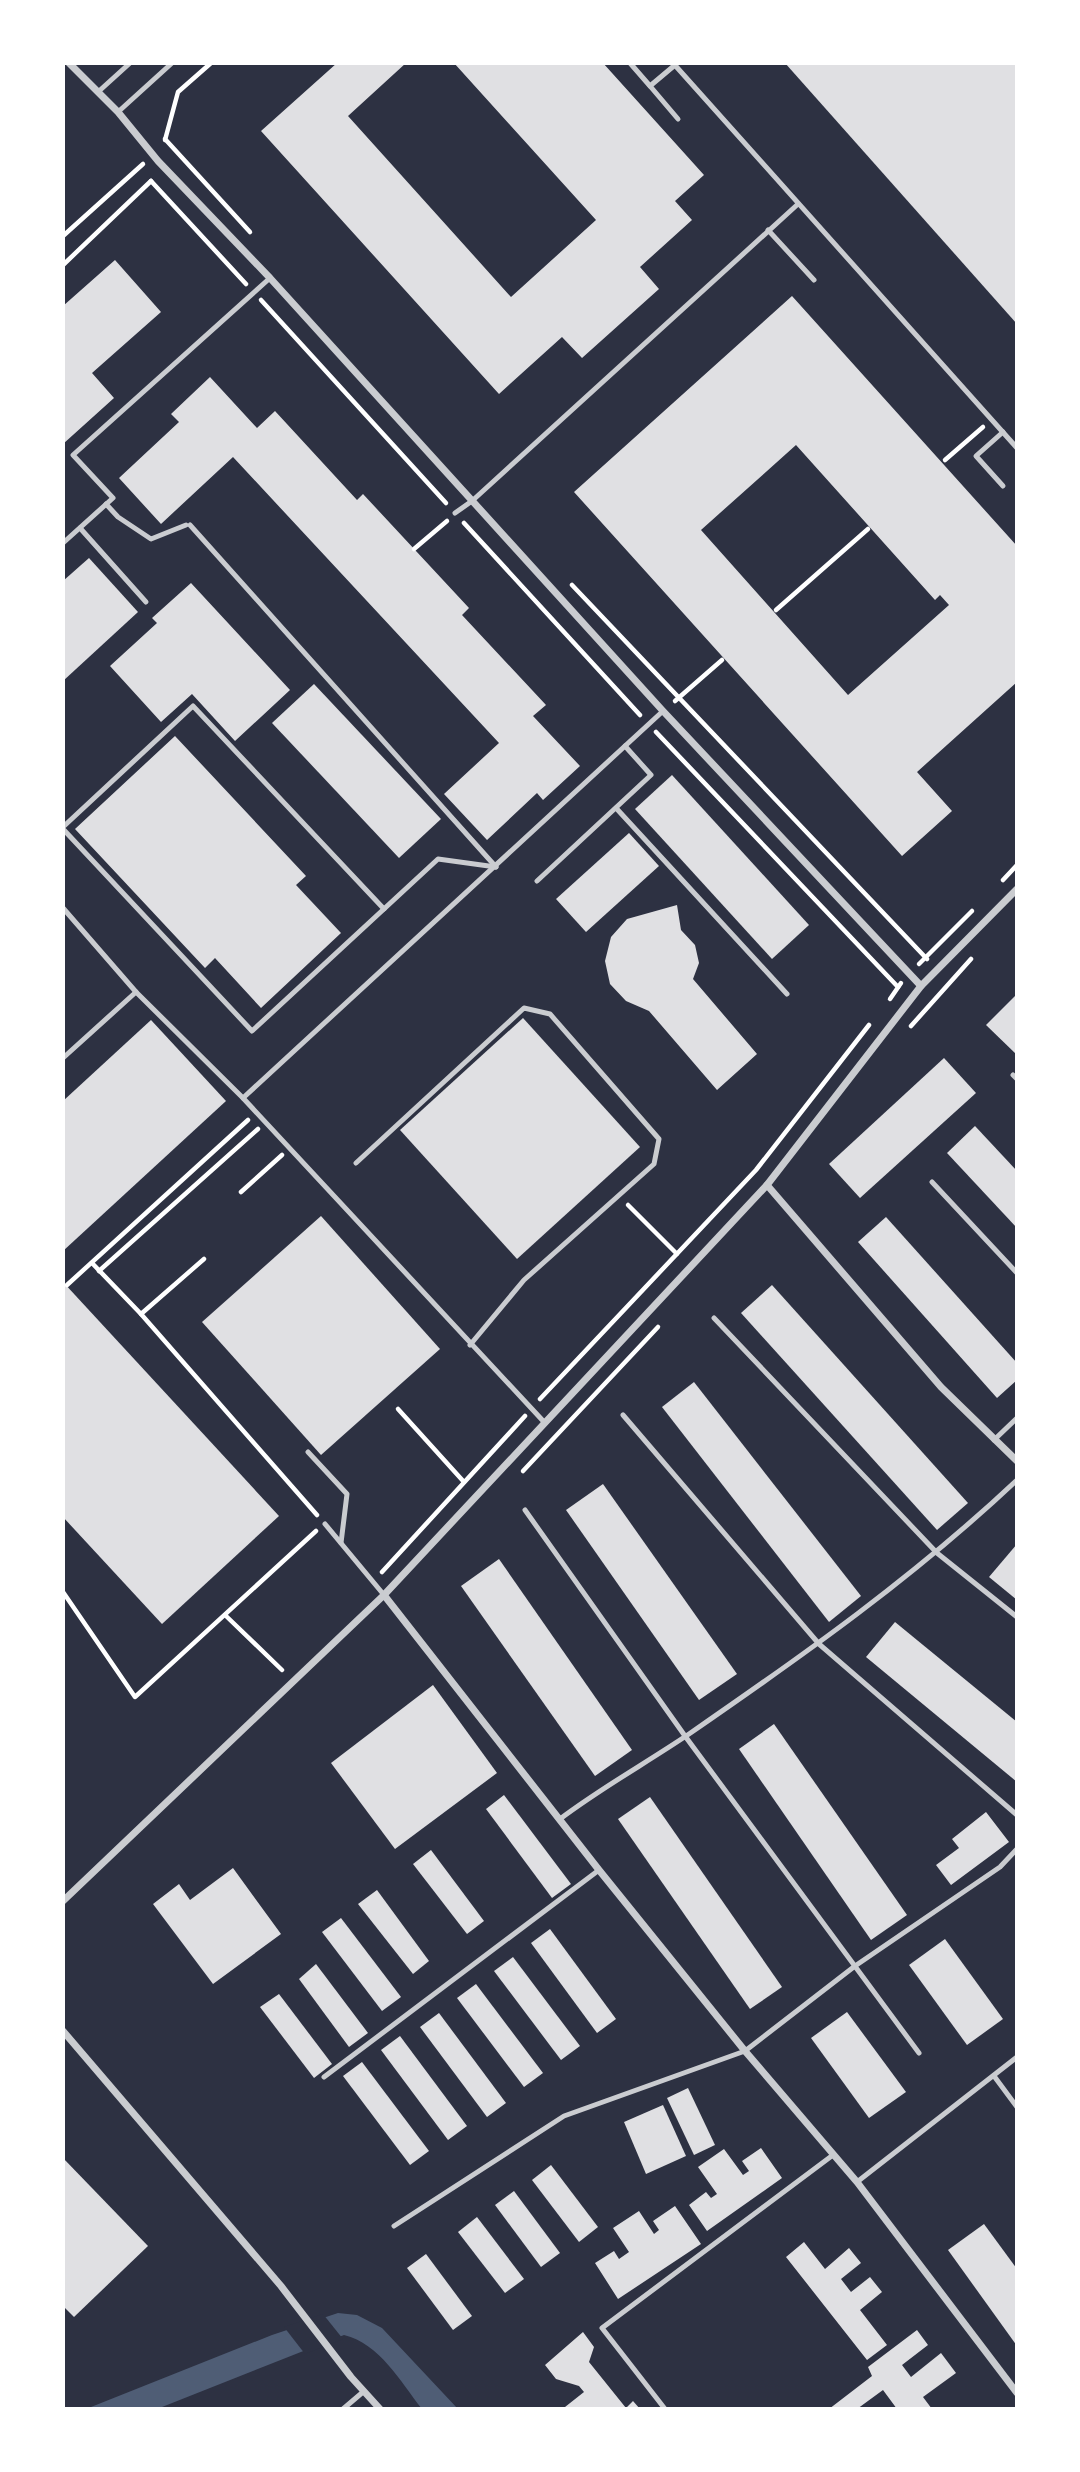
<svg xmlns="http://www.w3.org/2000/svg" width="1080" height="2472" font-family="'Public Sans',sans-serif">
<rect width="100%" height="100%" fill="#2d3142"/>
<path fill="#4f5d75" d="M338,2313L357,2315L382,2328L458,2409H422C400,2381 380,2344 344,2335L157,2409H86L272,2335Z"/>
<path fill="#2d3142" d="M323,2314L343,2339L305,2354L284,2327Z"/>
<g fill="#e0e0e3" fill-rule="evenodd">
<path d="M337,63H406L348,116L511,297L596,220L454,63H603L704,175L675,201L692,220L640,267L659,289L582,358L562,337L499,394L261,131Z"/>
<path d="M785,63H1017V324Z"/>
<path d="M115,260L161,312L92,373L114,398L63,444V306Z"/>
<path d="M792,296L1017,546V682L917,772L952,811L902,856L574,492ZM796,445L935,600L940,595L949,605L848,695L701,530Z"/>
<path d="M210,377L257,428L275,411L357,500L363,494L469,608L462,615L546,705L533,716L580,766L543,800L537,793L487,840L444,794L499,743L233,457L161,524L119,478L179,422L171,414Z"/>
<path d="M89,558L138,612L63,681V581Z"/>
<path d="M191,583L290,690L235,741L192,694L161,722L110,666L157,623L152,618Z"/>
<path d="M314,684L441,819L399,858L272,723Z"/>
<path d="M175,736L306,876L296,885L341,933L261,1008L215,958L205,968L75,829Z"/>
<path d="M672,775L809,925L772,959L635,809Z"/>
<path d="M629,833L659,866L586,932L556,899Z"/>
<path d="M677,905L681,930L695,945L699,963L693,979L757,1054L717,1090L649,1011L626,1001L610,984L605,961L611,937L627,919Z"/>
<path d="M1017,994V1055L986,1025Z"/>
<path d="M523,1018L640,1147L517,1259L400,1130Z"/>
<path d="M151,1020L226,1101L63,1251V1101Z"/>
<path d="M944,1058L976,1093L860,1198L829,1164Z"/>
<path d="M975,1126L1017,1171V1228L947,1153Z"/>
<path d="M321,1216L440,1349L321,1455L202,1322Z"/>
<path d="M886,1217L1017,1363V1380L997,1398L858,1242Z"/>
<path d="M63,1282L279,1516L162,1624L63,1517Z"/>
<path d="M772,1285L968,1503L937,1530L741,1313Z"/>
<path d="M694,1382L861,1596L829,1622L662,1407Z"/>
<path d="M603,1484L737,1674L699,1700L566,1510Z"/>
<path d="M1017,1544V1600L989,1577Z"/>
<path d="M499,1559L632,1750L595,1776L461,1586Z"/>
<path d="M895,1622L1017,1722V1782L866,1657Z"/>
<path d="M433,1685L497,1773L395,1849L331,1763Z"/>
<path d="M774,1724L907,1915L871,1940L739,1749Z"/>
<path d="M504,1795L571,1884L552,1898L486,1809Z"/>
<path d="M650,1797L782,1987L750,2009L618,1819Z"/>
<path d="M986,1812L1009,1842L951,1885L936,1865L959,1848L952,1839Z"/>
<path d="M431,1850L484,1921L467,1934L413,1864Z"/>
<path d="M233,1868L281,1934L213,1984L153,1904L179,1884L190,1900Z"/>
<path d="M377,1890L429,1961L413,1974L358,1904Z"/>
<path d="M341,1918L401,1997L382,2011L322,1932Z"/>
<path d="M550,1929L616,2019L597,2033L531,1943Z"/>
<path d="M945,1939L1003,2019L967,2045L909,1965Z"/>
<path d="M513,1957L580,2046L561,2060L494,1971Z"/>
<path d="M316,1964L368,2033L349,2047L299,1979Z"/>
<path d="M476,1984L543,2073L524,2087L457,1998Z"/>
<path d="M279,1994L332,2064L314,2078L260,2007Z"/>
<path d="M847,2012L906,2092L869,2118L811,2038Z"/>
<path d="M439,2013L506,2103L487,2117L420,2027Z"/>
<path d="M400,2036L467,2126L448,2140L381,2050Z"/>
<path d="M362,2062L429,2151L410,2165L343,2076Z"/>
<path d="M688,2088L715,2145L694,2155L667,2098Z"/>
<path d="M663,2105L686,2156L646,2174L624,2122Z"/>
<path d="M761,2148L782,2178L707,2231L689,2205L706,2192L711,2198L717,2194L698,2167L724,2149L743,2175L749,2171L742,2161Z"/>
<path d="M63,2158L148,2246L74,2317L63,2306Z"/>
<path d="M551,2165L598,2227L579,2242L532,2180Z"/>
<path d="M514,2191L560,2253L541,2267L495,2205Z"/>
<path d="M675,2206L701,2244L618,2299L595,2263L614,2251L619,2259L629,2252L613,2228L639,2211L654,2234L659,2230L653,2221Z"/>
<path d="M477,2217L524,2279L505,2293L458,2232Z"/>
<path d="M984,2224L1017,2269V2346L948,2250Z"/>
<path d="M804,2242L825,2269L849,2248L861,2263L841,2279L851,2292L870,2277L882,2292L860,2310L887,2345L867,2360L786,2257Z"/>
<path d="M426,2254L472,2316L453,2330L407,2268Z"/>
<path d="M917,2330L928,2345L902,2365L911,2377L941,2353L956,2373L923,2397L932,2409H897L883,2390L857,2409H829L872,2376L868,2367Z"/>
<path d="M583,2332L594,2347L589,2362L626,2408L633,2401L640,2409L565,2407L584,2392L579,2386L556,2379L545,2365Z"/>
</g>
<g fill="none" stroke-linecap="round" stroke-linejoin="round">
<g stroke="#fff" stroke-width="4.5">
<path d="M165,139L250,232"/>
<path d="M165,140L178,92L211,63"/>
<path d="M151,181L246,284"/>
<path d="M63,236L143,164"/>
<path d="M63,265L151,181"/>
<path d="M261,300L446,503"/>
<path d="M945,460L983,427"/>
<path d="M464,523L640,715"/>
<path d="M414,549L447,521"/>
<path d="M572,585L927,959"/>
<path d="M776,610L868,529"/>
<path d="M675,701L722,660"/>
<path d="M656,732L898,987"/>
<path d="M1003,880L1017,865"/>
<path d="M919,964L972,911"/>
<path d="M890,999L901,983"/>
<path d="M911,1026L971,959"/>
<path d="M241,1192L282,1155"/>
<path d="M628,1205L677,1254"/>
<path d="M92,1263L141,1314L317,1515"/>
<path d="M99,1271L258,1129"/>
<path d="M67,1285L248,1120"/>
<path d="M141,1314L204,1259"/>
<path d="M540,1399L756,1170L869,1025"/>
<path d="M398,1409L464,1482"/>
<path d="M523,1471L658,1327"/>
<path d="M382,1572L525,1416"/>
<path d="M63,1592L135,1697L316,1531"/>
<path d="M225,1615L282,1670"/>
</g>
<g stroke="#caccd0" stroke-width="5">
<path d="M630,63L650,86"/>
<path d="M673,63L1017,448"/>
<path d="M675,65L650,86L678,119"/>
<path d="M98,92L130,63"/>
<path d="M118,112L172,63"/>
<path d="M768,230L814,280"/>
<path d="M1003,432L976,456L1003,486"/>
<path d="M106,504L118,517L151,539L186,525"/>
<path d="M455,513L472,501L798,204"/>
<path d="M190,525L496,867"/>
<path d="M80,528L146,602"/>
<path d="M63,543L113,498L73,455L270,278"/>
<path d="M616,808L787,994"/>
<path d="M63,827L193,706L384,909"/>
<path d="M63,829L252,1031L438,859L496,867"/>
<path d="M537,881L651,775L625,746"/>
<path d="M63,908L136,992L243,1098L663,711"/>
<path d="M63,1058L136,992"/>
<path d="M1013,1075L1017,1079"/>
<path d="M243,1098L545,1423"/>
<path d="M356,1163L524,1008L550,1014L659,1139L654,1164L524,1280L470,1345"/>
<path d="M932,1182L1017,1273"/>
<path d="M714,1318L937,1553L1017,1617"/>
<path d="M623,1415L819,1644L1017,1815"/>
<path d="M994,1440L1017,1418"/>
<path d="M308,1452L347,1494L341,1543"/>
<path d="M525,1510L685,1736L919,2053"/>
<path d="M325,1524L384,1595"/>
<path d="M560,1819C601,1788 646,1763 689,1734C805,1654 914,1577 1017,1480"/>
<path d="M994,2076L1017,2107"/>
<path d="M324,2077L599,1870"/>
<path d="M857,2182L1017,2057"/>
<path d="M394,2226L564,2116L745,2051L855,1966L1000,1867L1017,1849"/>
<path d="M343,2409L363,2392"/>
<path d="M665,2409L602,2328L833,2155"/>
</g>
<g stroke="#caccd0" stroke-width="7">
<path d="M69,63L118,112L158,161L270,278L663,711L921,986"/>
<path d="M767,1185L941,1387L1017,1461"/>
<path d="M384,1595L599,1870L745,2051L857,2182L1017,2393"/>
<path d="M63,1901L384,1595L767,1185L921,986L1017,889"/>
<path d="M63,2031L281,2286L351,2377L380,2409"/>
</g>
</g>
<rect width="1080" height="2472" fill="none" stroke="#ffffff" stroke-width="130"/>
</svg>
